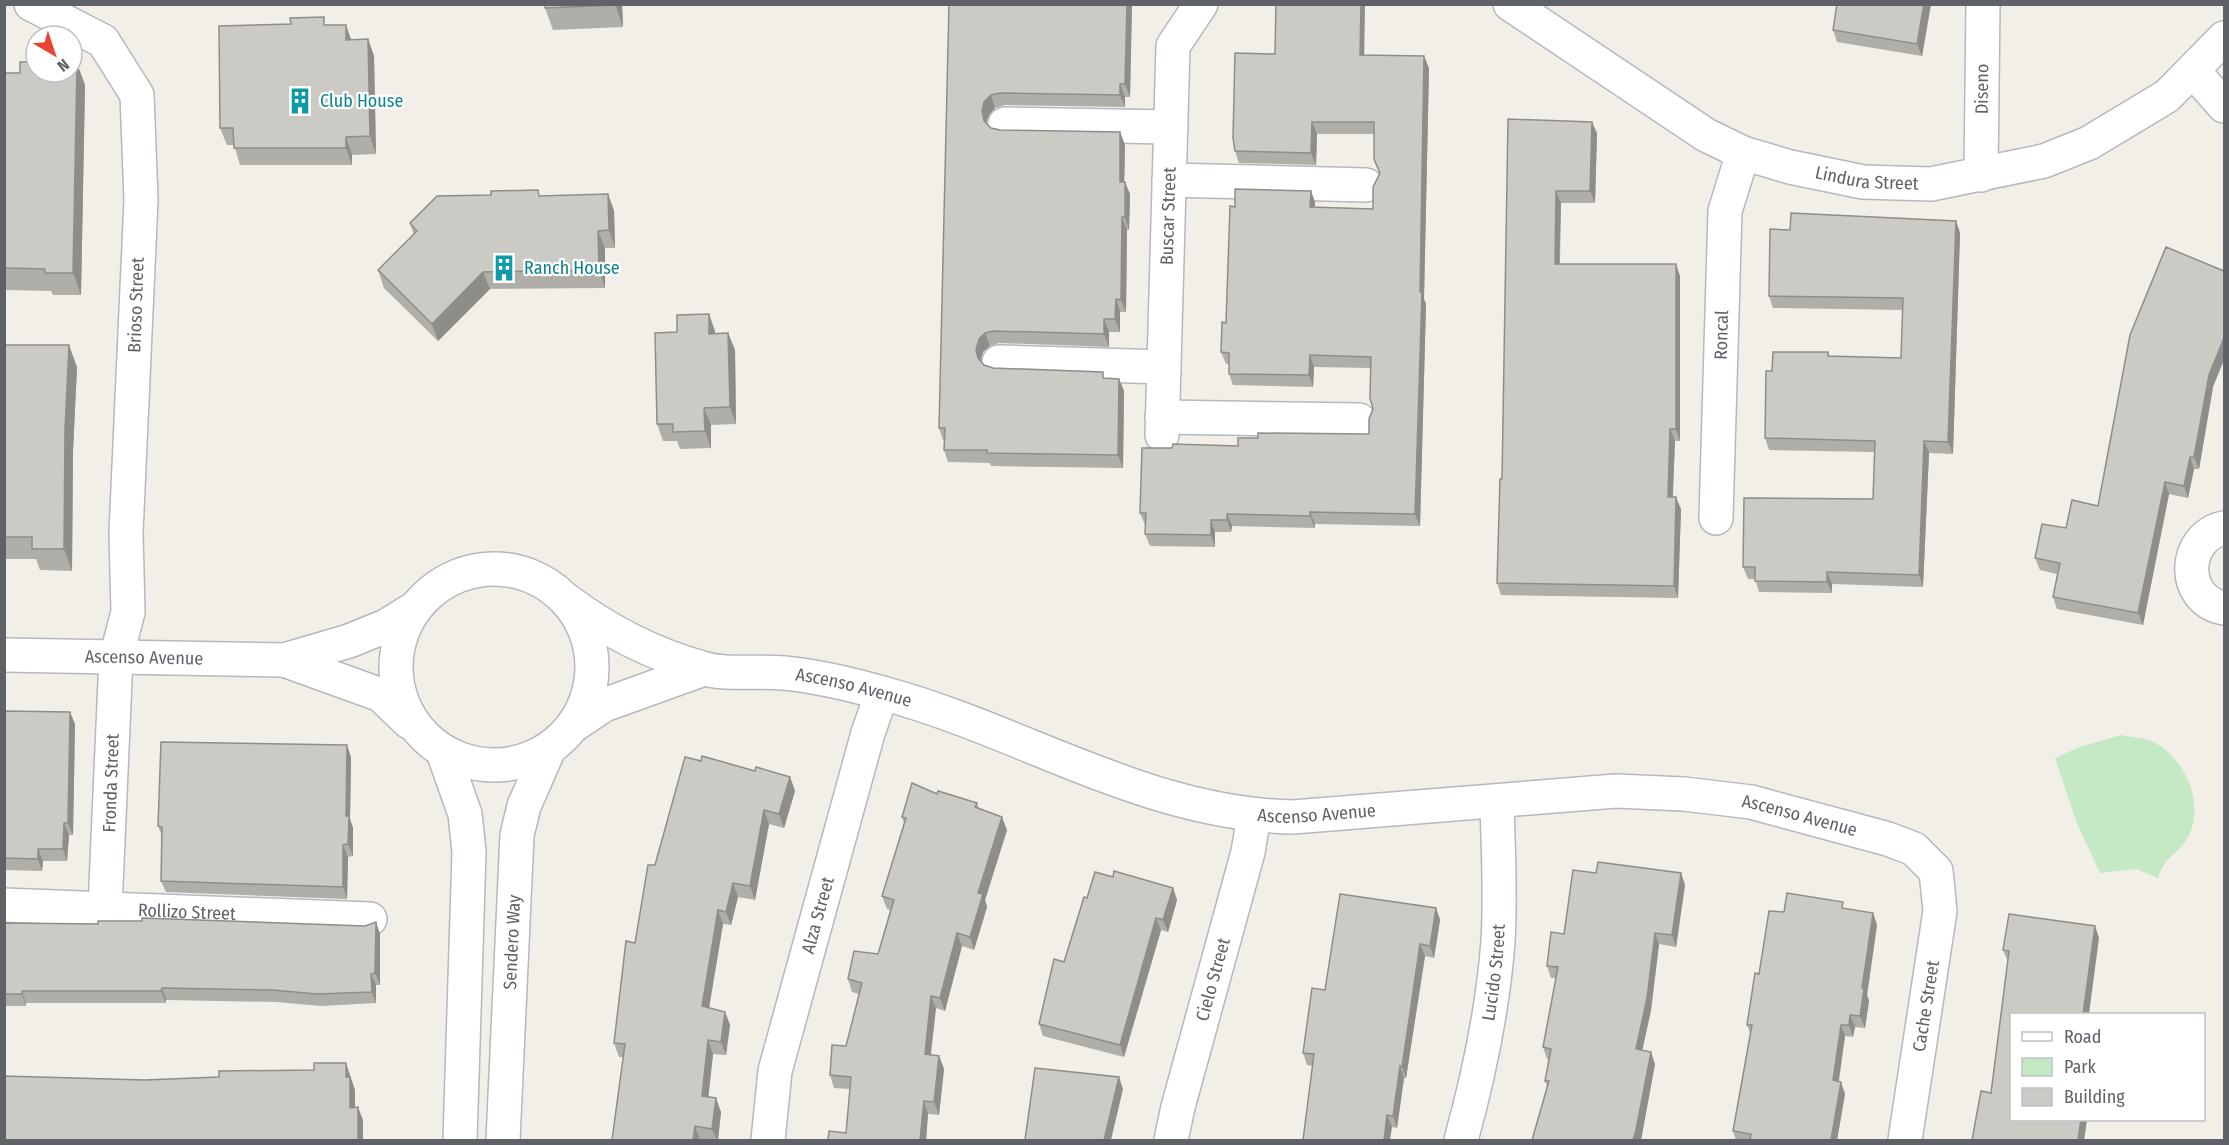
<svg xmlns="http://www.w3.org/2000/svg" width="2229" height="1145" font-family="'Fira Sans Condensed',sans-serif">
<rect width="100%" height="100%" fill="#f1efe8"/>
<path fill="#c5e8c5" d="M2121,735C2130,737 2140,737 2149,740C2183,754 2204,799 2190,833C2181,853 2164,856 2158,878L2136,869L2100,873L2076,821L2055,758L2080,747Z"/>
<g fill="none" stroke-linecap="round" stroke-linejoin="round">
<g stroke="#b5b8bc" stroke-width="36">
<g id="minor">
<path d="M31,4L103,41L137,95L141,200L126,533L128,612L116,658L105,908"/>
<path id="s1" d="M1510,4L1706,135L1743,153L1790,167L1863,182L1931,184L2044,161L2089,143L2167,96L2224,38"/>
<path d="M2194,72L2224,106"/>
<path d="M1005,124L1171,127"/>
<path id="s2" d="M1981,175L1983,4"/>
<path d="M1169,180L1366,185"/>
<path d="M999,362L1164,367"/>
<path d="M1162,417L1359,420"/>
<path id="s3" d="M1162,435L1173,46L1201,4"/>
<path id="s4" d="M1716,518L1725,211L1743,153"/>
<path d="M2224,528C2182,537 2180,600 2224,608"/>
<circle cx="494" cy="667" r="98"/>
<path id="s5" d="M565,599C606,630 652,654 702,668C727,676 757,670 784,673C816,676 850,684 882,693C1021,730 1145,814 1293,817L1616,791L1684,794L1751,802L1888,839L1914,849L1936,871L1940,911L1905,1140"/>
<path id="s6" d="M4,655L284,660L349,641L386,626L415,608"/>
<path d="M284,660L381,695L409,722"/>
<path d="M574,725L604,705L704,669"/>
<path d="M443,752L465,814L469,852L460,1140"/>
<path id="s7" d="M4,905L370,919"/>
<path id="s8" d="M503,1140L517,835L524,806L549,749"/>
<path id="s9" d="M768,1140L775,1071L868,733L882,693"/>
<path id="s10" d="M1171,1140L1178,1107L1248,852L1254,816"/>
<path id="s11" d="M1461,1140C1479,1075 1493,1009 1498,941C1501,895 1498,848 1497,802"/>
</g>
</g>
<use href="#minor" stroke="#fff" stroke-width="33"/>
</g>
<g fill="#afaea9">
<path d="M622,4L623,27L553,30L545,8Z"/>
<path d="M949,4H1132L1130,97H1125V107L1005,105L995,108L989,115L986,123L991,128L1000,130L1120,132L1125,145L1124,182L1130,194L1129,230H1127L1126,312H1120V332H1109V347L999,343L990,346L983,352L981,361L984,365L993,368L1106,379H1119L1124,391L1123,468L991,466L990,463L948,462L944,450V440H943L939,428Z"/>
<path d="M1837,4H1931L1922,56L1837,42L1833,30Z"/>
<path d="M327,25L351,39H368L374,56L376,154L352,155V165H240L234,145H227L220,128Z"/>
<path d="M1364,55L1429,68L1424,299L1426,304L1420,526L1315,524V528L1232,526L1231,532H1215V547L1150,546L1145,534V525L1140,513L1172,448L1238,446L1369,434L1373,409L1371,368L1314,367L1313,387L1233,385L1229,374V364H1226L1221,352L1226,323L1235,207L1315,202V207L1373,209L1380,174L1374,159V134H1317L1316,165L1239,163L1235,151Z"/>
<path d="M4,73L85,85L81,295H53L51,291L4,290Z"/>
<path d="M1508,119L1597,133L1595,203H1561L1560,264L1680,276V441H1675L1673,497L1681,509L1678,598L1501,595L1497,583L1502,479Z"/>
<path d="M608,194L614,211L615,248H605V288L490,289L438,341L384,288L378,270L414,235L410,223L541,196Z"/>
<path d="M1956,221L1960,233L1953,454L1929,453L1923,587L1832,584V593L1759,592L1755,579H1748L1743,567L1873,499L1874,452L1769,450L1765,438L1772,371L1828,352L1830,356L1901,358L1903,310L1773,308L1769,296L1790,230Z"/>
<path d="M709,314L715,333H728L735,350L736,424L711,425V448L680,449L677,441H663L657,424L677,332Z"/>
<path d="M4,345L77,367L73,451L72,571L40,570L36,559H4Z"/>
<path d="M2213,387L2199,469H2194L2188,498L2169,494L2143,625L2057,609L2053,597L2057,574L2040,570L2035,558L2066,528L2098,506Z"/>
<path d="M4,711L75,724L73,835H69L67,861H43L42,871L4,870Z"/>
<path d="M351,757L350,819L353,828V856L348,857L347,899L166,892L161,881L162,836L158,826Z"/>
<path d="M701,761L755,771L790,777L795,791L784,828L769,824L755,900L738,897L731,925L723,924L709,1008L725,1012L730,1025L726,1055L713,1054L708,1097L721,1112L718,1140H612L623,1057H619L614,1043L635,943L655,865Z"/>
<path d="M937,794L977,803L979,808L1007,830L985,900L987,907L974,950L962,946L945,1011L936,1008L931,1055L939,1056L944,1069L939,1115L928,1114L926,1140H828L846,1133L850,1089L834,1088L830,1075L846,1046L859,994L852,992L848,979L878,954L890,910L887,909L882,896L904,823L902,817Z"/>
<path d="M1596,873H1681L1685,885L1676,947L1659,944L1651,1010L1642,1050L1655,1064L1641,1140H1532L1547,1086L1545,1081L1549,1060L1547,1059L1543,1047L1556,978H1551L1547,966Z"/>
<path d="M1113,877L1173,888L1177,900L1168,932L1161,930L1124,1057L1043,1036L1039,1024L1064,962Z"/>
<path d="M1436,908L1440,920L1434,958L1425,956L1406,1078H1404L1397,1128L1392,1127L1313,1066L1307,1065L1303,1053L1325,990Z"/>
<path d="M1846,909L1873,913L1877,925L1867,995L1869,1001L1865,1028L1855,1027L1853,1037L1845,1036L1839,1081L1845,1094L1837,1140H1736L1733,1131L1750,1033L1747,1025L1759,974L1784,912Z"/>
<path d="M376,922L380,934V985H376V1003L321,1006L276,1002L166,1000V1003H26V1006H4V923L365,926Z"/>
<path d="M2095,926L2099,938L2012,1014L2087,1119L2084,1140H1972L1991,1093L2008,962L2003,950Z"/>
</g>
<g fill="#8f8d8a">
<path d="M615,4H622L623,27Z"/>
<path d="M1127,4H1132L1130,97L1125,84Z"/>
<path d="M1361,4H1365L1364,67L1360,55Z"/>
<path d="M1924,4H1931L1922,56L1917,44Z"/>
<path d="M346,25L352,42L346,40Z"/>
<path d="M368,39L374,56L376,154L370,136Z"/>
<path d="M1424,56L1429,68L1424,299L1426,304L1420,526L1415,514Z"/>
<path d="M77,63L85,85L81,295L73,273Z"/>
<path d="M1120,84L1125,97V107L1120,95Z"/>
<path d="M991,95L995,108L989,115L986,123L984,121L982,111L984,102Z"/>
<path d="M1312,122L1317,134L1316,165L1311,153Z"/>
<path d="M1592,122L1597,133L1595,203L1590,191Z"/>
<path d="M1120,132L1125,145L1124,194L1120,182Z"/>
<path d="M346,137L352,155V165L346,148Z"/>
<path d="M1125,182L1130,194L1129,230L1125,217Z"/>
<path d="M1311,191L1315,202L1314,219L1310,207Z"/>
<path d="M1556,191L1561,203L1559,276L1555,264Z"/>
<path d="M608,194L614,211L615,248L609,230Z"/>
<path d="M1122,217L1127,230L1126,312L1121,300Z"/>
<path d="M1956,221L1960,233L1953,454L1948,442Z"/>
<path d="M598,231L605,248V288L599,270Z"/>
<path d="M1676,264L1680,276V441L1676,429Z"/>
<path d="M483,272L490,289L438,341L432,324Z"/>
<path d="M1116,299L1120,312V332L1115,319Z"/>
<path d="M709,314L715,331V351L709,334Z"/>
<path d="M1104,319L1109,332V347L1104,334Z"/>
<path d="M728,333L735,350L736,424L730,407Z"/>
<path d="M985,333L990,346L983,352L980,362L978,358L976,350L979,339Z"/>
<path d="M2224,338V360L2213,387L2199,469L2194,457L2209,375Z"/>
<path d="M69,345L77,367L73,451L72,571L64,549L65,429Z"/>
<path d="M1310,355L1314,367L1313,387L1309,375Z"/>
<path d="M1119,379L1124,391L1123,468L1118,455Z"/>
<path d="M704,408L711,425V448L705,431Z"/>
<path d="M1670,429L1675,441L1672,509L1668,497Z"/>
<path d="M1924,441L1929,453L1923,587L1919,575Z"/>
<path d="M2190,457L2194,469L2188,498L2184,486Z"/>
<path d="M2165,482L2169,494L2143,625L2138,613Z"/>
<path d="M1676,497L1681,509L1678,598L1674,586Z"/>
<path d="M1310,512L1315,524V528L1310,516Z"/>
<path d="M1227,514L1232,526L1231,532L1227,520Z"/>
<path d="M1211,520L1215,532V547L1211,535Z"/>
<path d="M1827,572L1832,584V593L1827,582Z"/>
<path d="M70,712L75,724L73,835L68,823Z"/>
<path d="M347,745L351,757L350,819L353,828V856L348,844L346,816Z"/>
<path d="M790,777L795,791L784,828L779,814Z"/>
<path d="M764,810L769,824L755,900L750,886Z"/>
<path d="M1002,817L1007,830L985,900L987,907L974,950L970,937L978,893Z"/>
<path d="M64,823L69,835L67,861L63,849Z"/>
<path d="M343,845L348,857L347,899L343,887Z"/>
<path d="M38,849L43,861L42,871L38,859Z"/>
<path d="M1681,873L1685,885L1676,947L1672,935Z"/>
<path d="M733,883L738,897L731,925L726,912Z"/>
<path d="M1173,888L1177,900L1168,932L1163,920Z"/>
<path d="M1436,908L1440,920L1434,958L1430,946Z"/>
<path d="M718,910L723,924L707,1020L702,1006Z"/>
<path d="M1873,913L1877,925L1867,995L1869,1001L1865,1028L1860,1016L1862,988Z"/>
<path d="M1156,918L1161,930L1124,1057L1120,1045Z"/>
<path d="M376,922L380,934V985L375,973Z"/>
<path d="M2095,926L2099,938L2089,1014H2083Z"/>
<path d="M957,933L962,946L945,1011L940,998Z"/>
<path d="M1655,933L1659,944L1651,1010L1640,1061L1636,1049Z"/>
<path d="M1420,944L1425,956L1406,1078L1402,1067Z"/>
<path d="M371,974L376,985V1003L372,992Z"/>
<path d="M162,988L166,1000V1003L161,991Z"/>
<path d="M22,991L26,1003V1006L22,994Z"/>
<path d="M931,996L936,1008L929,1067L925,1054Z"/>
<path d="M725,1012L730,1025L726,1055L721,1042Z"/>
<path d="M1850,1015L1855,1027L1853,1037L1849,1025Z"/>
<path d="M1841,1025L1845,1036L1837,1092L1833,1080Z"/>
<path d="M708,1040L713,1054L707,1110L702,1096Z"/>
<path d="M1651,1052L1655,1064L1641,1140H1633Z"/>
<path d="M939,1056L944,1069L939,1115L934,1102Z"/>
<path d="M346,1063L355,1090V1121L350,1108L346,1077Z"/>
<path d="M1400,1066L1404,1078L1397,1128L1393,1116Z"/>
<path d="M1119,1077L1123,1089L1111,1140H1104Z"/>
<path d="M1841,1082L1845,1094L1837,1140H1831Z"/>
<path d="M716,1098L721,1112L718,1140H717L712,1129Z"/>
<path d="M924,1101L928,1114L926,1140H920Z"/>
<path d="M358,1107L363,1120V1140H358Z"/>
<path d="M1387,1115L1392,1127L1390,1140H1384Z"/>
<path d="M2081,1119H2087L2084,1140H2078Z"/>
<path d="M695,1126L700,1140H693Z"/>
</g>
<g fill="#cccac5" stroke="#8f8d8a" stroke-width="1.5">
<path d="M545,4H615V5L545,8Z"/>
<path d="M949,4H1127L1125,84H1120V95L1000,93L991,95L984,102L982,111L984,121L991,128L1000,130L1120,132V182H1125V217H1122L1121,300L1116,299L1115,319H1104V334L994,331L985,333L979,339L976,350L978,358L984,365L993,368L1103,372V378L1119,379L1118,455L987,453V450H944L945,428H939Z"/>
<path d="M1276,4H1361L1360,55L1424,56L1420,292H1422L1415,514L1310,512V516L1227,514V520H1211V535L1145,534L1146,513H1140L1142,448H1172L1173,444L1238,446V438H1258V433L1369,434V419L1373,409L1370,398L1371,357L1310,355L1309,375L1229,374V353L1221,352L1222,322L1226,323L1230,206L1235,207V189L1311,191L1310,207L1373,209V187L1380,173L1374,159V122H1312L1311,153L1235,151L1233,138L1235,53L1275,54Z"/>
<path d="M1837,4H1924L1917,44L1833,30Z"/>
<path d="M324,17V25H346V40L368,39L370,136L346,137V148H234L233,128H220L219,26L291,24L290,18Z"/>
<path d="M20,62H36V72H72V63H77L73,273H45V269L4,268V73H20Z"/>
<path d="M1508,119L1592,122L1590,191H1556L1555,264H1676V429H1670L1668,497H1676L1674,586L1497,583L1500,479H1502Z"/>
<path d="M538,190L539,196L608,194L609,230L598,231L599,270L483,272L432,324L378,270L417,231L410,223L437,196L491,195V191Z"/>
<path d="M1791,213L1956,221L1948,442L1924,441L1919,575L1827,572V582L1755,581V567H1743L1744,498L1873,499L1875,441L1765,438L1766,371H1772L1773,352H1828V356L1901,358L1903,298L1769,296L1770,229L1790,230Z"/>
<path d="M2166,247L2224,271V338L2209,375L2194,457H2190L2184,486L2165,482L2138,613L2053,597L2060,563L2035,558L2042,524L2066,528L2072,500L2098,506L2130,335Z"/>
<path d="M709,314V334L728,333L730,407L704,408L705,431L673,432V424H657L655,333L677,332V315Z"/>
<path d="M4,345H69L65,429L64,549H32V537H4Z"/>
<path d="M4,711L70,712L68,823H64L63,849H38V859L4,858Z"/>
<path d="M161,742L347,745L346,816H349L348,844L343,845V887L161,881L162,827L158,826Z"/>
<path d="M702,756L755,771L756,767L790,777L779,814L764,810L750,886L733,883L726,912L718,910L702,1006L725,1012L721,1042L708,1040L702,1096L716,1098L712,1129L695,1126L693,1140H612L625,1044L614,1043L626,941L635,943L648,865H655L685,757L701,761Z"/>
<path d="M912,783L937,794L938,791L977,803L975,807L1002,817L978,893L983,894L970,937L957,933L940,998L931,996L925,1054L939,1056L934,1102L924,1101L920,1140H828L829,1131L846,1133L851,1077L830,1075L832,1045L846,1046L862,983L848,979L854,951L878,954L894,900L882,896L906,818L902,817Z"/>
<path d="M1598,862L1681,873L1672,935L1655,933L1647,998L1636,1049L1651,1052L1636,1130L1633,1140H1532L1549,1081H1545L1551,1049L1543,1047L1558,967L1547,966L1551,932L1564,934L1573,870L1596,873Z"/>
<path d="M1114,871L1173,888L1163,920L1156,918L1120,1045L1039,1024L1054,959L1064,962L1084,897L1087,898L1095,872L1113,877Z"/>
<path d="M1787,893L1843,902L1842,908L1873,913L1862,988L1864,989L1860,1016L1850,1015L1849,1025H1841L1833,1080L1841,1082L1831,1140H1750L1751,1134L1733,1131L1752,1025H1747L1755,973L1759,974L1769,911L1784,912Z"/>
<path d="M1340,894L1436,908L1430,946L1420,944L1402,1067L1400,1066L1393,1116L1387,1115L1384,1140H1303L1314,1054L1303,1053L1312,988L1325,990Z"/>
<path d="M2009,914L2095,926L2083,1014H2012V1119H2081L2078,1140H1972L1981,1091L1991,1093L2009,951L2003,950Z"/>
<path d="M142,918L365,926L376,922L375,973L371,974L372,992L317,994L272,990L162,988L161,991H22V994H4V923L98,924V921H142Z"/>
<path d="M314,1063H346V1077H350V1108L358,1107V1140H4V1076L145,1080L219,1077V1071L314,1070Z"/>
<path d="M1035,1068L1119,1077L1104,1140H1025Z"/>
</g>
<defs>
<g id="building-bare" transform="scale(2.07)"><path d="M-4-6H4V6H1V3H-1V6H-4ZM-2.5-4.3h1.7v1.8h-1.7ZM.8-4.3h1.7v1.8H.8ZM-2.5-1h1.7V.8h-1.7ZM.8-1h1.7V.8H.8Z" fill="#0f9aa8" stroke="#fff" stroke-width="2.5" paint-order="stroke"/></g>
</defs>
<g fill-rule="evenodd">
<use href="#building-bare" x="300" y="101"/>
<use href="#building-bare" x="504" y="268"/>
</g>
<g text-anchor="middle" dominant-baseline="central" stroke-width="4.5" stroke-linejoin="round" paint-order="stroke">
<g font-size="18" fill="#5f6368" stroke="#fff">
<text stroke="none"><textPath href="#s2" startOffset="86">Diseno</textPath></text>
<text stroke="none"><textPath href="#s1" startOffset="404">Lindura Street</textPath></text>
<text stroke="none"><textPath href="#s3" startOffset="219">Buscar Street</textPath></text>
<text transform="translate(136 305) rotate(-88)">Brioso Street</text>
<text stroke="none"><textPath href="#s4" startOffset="183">Roncal</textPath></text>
<text stroke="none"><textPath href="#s6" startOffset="140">Ascenso Avenue</textPath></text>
<text stroke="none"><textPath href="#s5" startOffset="308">Ascenso Avenue</textPath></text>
<text transform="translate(111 783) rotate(-88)">Fronda Street</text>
<text stroke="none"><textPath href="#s5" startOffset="792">Ascenso Avenue</textPath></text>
<text stroke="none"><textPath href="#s5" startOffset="1278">Ascenso Avenue</textPath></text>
<text stroke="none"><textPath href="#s7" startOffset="183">Rollizo Street</textPath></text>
<text stroke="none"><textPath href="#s9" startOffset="231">Alza Street</textPath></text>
<text stroke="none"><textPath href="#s8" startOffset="198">Sendero Way</textPath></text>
<text stroke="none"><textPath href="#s11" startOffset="171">Lucido Street</textPath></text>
<text stroke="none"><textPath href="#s10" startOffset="166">Cielo Street</textPath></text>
<text transform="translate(1926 1006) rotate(-81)">Cache Street</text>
</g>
<g font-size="18" fill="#0d838f" stroke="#fff" text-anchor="start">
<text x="320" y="101">Club House</text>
<text x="524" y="268">Ranch House</text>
</g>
</g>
<rect width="2229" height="1145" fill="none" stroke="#5f6368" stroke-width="12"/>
<rect x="2010" y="1013" width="195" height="108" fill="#ffffff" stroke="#bfc1c3" stroke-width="1.5"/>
<rect x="2022" y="1032" width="30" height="9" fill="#ffffff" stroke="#bfc1c3" stroke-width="1.5"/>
<text x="2064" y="1043" font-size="18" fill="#5f6368">Road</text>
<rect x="2022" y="1058" width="30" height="18" fill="#c5e8c5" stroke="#bfc1c3" stroke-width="1.5"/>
<text x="2064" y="1073" font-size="18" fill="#5f6368">Park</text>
<rect x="2022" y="1088" width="30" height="18" fill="#cccac5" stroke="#bfc1c3" stroke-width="1.5"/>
<text x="2064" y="1103" font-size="18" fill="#5f6368">Building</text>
<g transform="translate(54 54) rotate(141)"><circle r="28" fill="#ffffff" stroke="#bfc1c3" stroke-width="1.5"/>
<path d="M0-4.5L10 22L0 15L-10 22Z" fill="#ea4335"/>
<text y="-9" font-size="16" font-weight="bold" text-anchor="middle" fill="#5f6368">N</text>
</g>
</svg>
